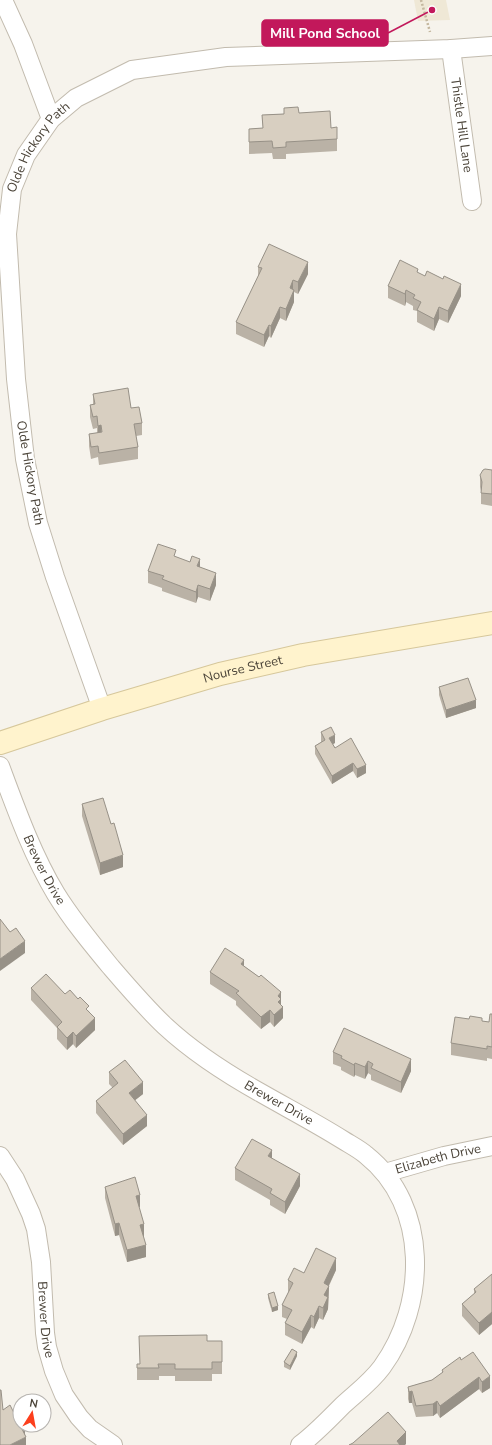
<svg xmlns="http://www.w3.org/2000/svg" width="492" height="1445" font-family="'Nunito Sans',sans-serif">
<rect width="100%" height="100%" fill="#f6f3ec"/>
<path fill="#efe8d6" d="M414,0H446L450,20L418,21Z"/>
<g fill="none" stroke-linecap="round" stroke-linejoin="round">
<g stroke="#c2bbae" stroke-width="20">
<g id="street">
<path d="M3,0L23,44L51,119"/>
<path id="s1" d="M451,49L472,201"/>
<path id="s2" d="M102,709L55,577L38,523L25,459L16,379L7,234L12,189L26,155L51,119L76,98L132,70L226,57L451,49L492,46"/>
<path id="s3" d="M0,766C16,809 32,854 56,894C72,920 91,943 110,966C128,987 145,1007 165,1026C193,1052 227,1074 261,1093C289,1109 316,1123 343,1140C351,1145 359,1149 366,1155C430,1206 427,1305 382,1367C371,1382 356,1393 343,1405C329,1419 316,1433 300,1445"/>
<path id="s4" d="M0,1156L15,1179L31,1214L36,1229L41,1262L45,1333L47,1347L54,1371L64,1395L79,1417L90,1429L113,1445"/>
<path id="s5" d="M385,1173L444,1156L492,1146"/>
</g>
</g>
<g stroke="#d6c79b" stroke-width="24">
<g id="secondary">
<path id="s6" d="M0,743L102,709L220,674L303,655L492,623"/>
</g>
</g>
<path stroke="#c4b79f" stroke-width="2.5" stroke-dasharray="2 2" stroke-linecap="butt" d="M421,0L430,32"/>
<use href="#street" stroke="#fff" stroke-width="18"/>
<use href="#secondary" stroke="#fff3cd" stroke-width="22"/>
</g>
<g fill="#bab2a6">
<path d="M299,113L331,128L337,139V151L286,154V159H273L272,153L249,154V129L263,128L262,115Z"/>
<path d="M258,267L308,274L298,294L294,292V302L286,321L280,318L271,338L269,336L264,347L236,334V322L258,277Z"/>
<path d="M418,273L461,296L448,323L439,319L434,331L417,322V311L413,310V306L406,302L405,306L388,298V286Z"/>
<path d="M93,394L131,408L142,423V435L136,436L138,447V459L99,465L98,457L91,459L89,446V434L97,433V428L93,429L90,417V405H93Z"/>
<path d="M492,470V506L481,504V491L480,487V475Z"/>
<path d="M176,557L200,567L216,585L210,601L198,597L196,603L162,591V588L148,583V571Z"/>
<path d="M439,687L476,708L446,718L439,695Z"/>
<path d="M321,732L335,743L333,744L335,748L366,773L357,778L353,771L332,784L315,754V746L321,742Z"/>
<path d="M82,804L123,867L100,875L82,816Z"/>
<path d="M244,966L259,977L281,992V1005L283,1018L274,1027L270,1022L261,1029L236,1005V1001L210,984V972Z"/>
<path d="M31,988L89,1011L95,1030L76,1048L73,1044L67,1050L57,1039V1028L31,1000Z"/>
<path d="M492,1014V1059L487,1058V1061L451,1055V1043L469,1019L489,1022Z"/>
<path d="M333,1052L411,1071L401,1093L371,1080V1075L368,1073L365,1079L355,1075L354,1077L341,1070V1067L333,1064Z"/>
<path d="M109,1072L143,1094L135,1100L147,1126L123,1145L96,1113V1101L113,1088L109,1084Z"/>
<path d="M272,1158L300,1186L285,1214L270,1205V1200L235,1180V1168Z"/>
<path d="M105,1187L140,1207H139L144,1236H143L146,1257L127,1262L119,1235L115,1236L105,1198Z"/>
<path d="M336,1270L329,1286L328,1309L323,1320L319,1318L314,1329L311,1327L302,1344L285,1335V1323L287,1319L282,1317V1305L288,1293V1280L304,1273Z"/>
<path d="M492,1274V1324L479,1335L462,1316V1304L474,1294V1289Z"/>
<path d="M268,1294L278,1310L272,1312L268,1298Z"/>
<path d="M207,1341H222V1374H212V1381H175V1376H159V1380H137V1364H140Z"/>
<path d="M297,1356L290,1370L284,1367V1362Z"/>
<path d="M461,1360L490,1388L482,1393L479,1389L440,1418L437,1413L433,1416L416,1417L412,1403H409L408,1399V1387L432,1380L442,1373V1370Z"/>
</g>
<g fill="#979187">
<path d="M308,262V274L298,294V282Z"/>
<path d="M293,280V292L290,288Z"/>
<path d="M461,284V296L448,323V311Z"/>
<path d="M294,290V302L286,321V309Z"/>
<path d="M406,290V302L405,306V294Z"/>
<path d="M280,307V318L271,338V326Z"/>
<path d="M439,307V319L434,331V319Z"/>
<path d="M269,325V336L264,347V335Z"/>
<path d="M101,425V437L98,438V426Z"/>
<path d="M200,559V571L197,566Z"/>
<path d="M216,573V585L210,601V589Z"/>
<path d="M198,585V597L196,603V592Z"/>
<path d="M476,700V708L446,718V710Z"/>
<path d="M335,735V743L329,746V738Z"/>
<path d="M353,763V771L332,784V776Z"/>
<path d="M366,765V773L357,778V769Z"/>
<path d="M123,855V867L100,875V863Z"/>
<path d="M25,941V953L0,971V959Z"/>
<path d="M244,960V971L241,964Z"/>
<path d="M281,992V1008L283,1007V1018L274,1027V1015L278,996Z"/>
<path d="M270,1010V1022L261,1029V1017Z"/>
<path d="M95,1018V1030L76,1048V1036Z"/>
<path d="M73,1032V1044L67,1050V1038Z"/>
<path d="M411,1059V1071L401,1093V1082Z"/>
<path d="M368,1061V1073L365,1079V1067Z"/>
<path d="M355,1063V1075L354,1077V1065Z"/>
<path d="M143,1082V1094L129,1105V1093Z"/>
<path d="M147,1115V1126L123,1145V1134Z"/>
<path d="M272,1150V1162L268,1156Z"/>
<path d="M300,1174V1186L285,1214V1202Z"/>
<path d="M140,1195V1207L136,1208V1196Z"/>
<path d="M119,1223V1235L115,1236V1224Z"/>
<path d="M144,1224V1236L140,1237V1225Z"/>
<path d="M146,1245V1257L127,1262V1250Z"/>
<path d="M336,1258V1270L326,1291L329,1286L328,1309L323,1320L324,1283Z"/>
<path d="M278,1306V1310L272,1312V1308Z"/>
<path d="M319,1306V1318L314,1329V1317Z"/>
<path d="M492,1312V1324L479,1335V1323Z"/>
<path d="M311,1315V1327L302,1344V1332Z"/>
<path d="M297,1352V1356L290,1370V1366Z"/>
<path d="M490,1376V1388L482,1393V1382Z"/>
<path d="M479,1377V1389L440,1418V1406Z"/>
<path d="M412,1391V1403H409V1392Z"/>
<path d="M437,1401V1413L433,1416V1404Z"/>
<path d="M25,1425V1437L21,1427Z"/>
<path d="M406,1432V1444L405,1445H397V1441Z"/>
<path d="M26,1437V1445H10Z"/>
</g>
<g fill="#d8cfc1" stroke="#979187">
<path d="M298,107L299,113L330,111L331,128L337,127V139L286,142V147L273,148L272,141L249,142V129L263,128L262,115L284,114V108Z"/>
<path d="M269,244L308,262L298,282L293,280L290,288L294,290L286,309L280,307L271,326L269,325L264,335L236,322L262,268L258,267Z"/>
<path d="M400,260L418,269L417,272L425,276L427,271L443,279L444,276L461,284L448,311L439,307L434,319L417,310L421,302L413,298L415,295L406,290L405,294L388,286Z"/>
<path d="M128,388L131,408L139,407L142,423L134,424L138,447L99,453L98,446L91,447L89,434L102,432L101,425L98,426L97,416L93,417L90,405L95,404L93,394Z"/>
<path d="M485,469L492,470V494L481,493L482,482L480,475L483,470Z"/>
<path d="M158,544L176,550L174,556L190,562L192,556L200,559L197,566L216,573L210,589L198,585L196,592L162,579L164,576L148,571Z"/>
<path d="M468,678L476,700L446,710L439,687Z"/>
<path d="M331,727L335,735L329,738L335,748L351,738L366,765L357,769L353,763L332,776L315,746L325,740L321,732Z"/>
<path d="M103,798L111,824L114,823L123,855L100,863L82,804Z"/>
<path d="M0,919L10,932L16,928L25,941L0,959Z"/>
<path d="M225,948L244,960L241,964L259,977L261,975L281,992L278,996L281,999L278,1002L283,1007L274,1015L270,1010L261,1017L236,993L239,991L210,972Z"/>
<path d="M46,974L65,994L70,990L78,999L80,997L89,1006L86,1009L95,1018L76,1036L73,1032L67,1038L57,1027L62,1022L31,988Z"/>
<path d="M490,1014H492V1047L487,1046V1049L451,1043L455,1017L469,1019L470,1016L482,1018V1021L489,1022Z"/>
<path d="M344,1028L411,1059L401,1082L371,1068L373,1064L368,1061L365,1067L355,1063L354,1065L341,1058L342,1056L333,1052Z"/>
<path d="M125,1060L143,1082L129,1093L147,1115L123,1134L96,1101L118,1083L109,1072Z"/>
<path d="M252,1139L272,1150L268,1156L300,1174L285,1202L270,1193L272,1189L235,1168Z"/>
<path d="M135,1177L140,1195L136,1196L144,1224L140,1225L146,1245L127,1250L119,1223L115,1224L105,1187Z"/>
<path d="M316,1248L336,1258L324,1283L329,1286L324,1295L328,1297L323,1308L319,1306L314,1317L311,1315L302,1332L285,1323L292,1310L282,1305L293,1283L288,1280L294,1268L304,1273Z"/>
<path d="M492,1274V1312L479,1323L462,1304L476,1292L474,1289Z"/>
<path d="M274,1292L278,1306L272,1308L268,1294Z"/>
<path d="M207,1335V1341H222V1362H212V1369H175V1364H158L159,1368H137V1364H140L139,1336Z"/>
<path d="M292,1349L297,1352L290,1366L284,1362Z"/>
<path d="M473,1352L490,1376L482,1382L479,1377L440,1406L437,1401L433,1404L416,1406L412,1391L409,1392L408,1387L432,1380L443,1372L442,1370L460,1357L461,1360Z"/>
<path d="M0,1390H1L3,1410L10,1405L16,1417L20,1415V1425H25L21,1427L26,1437L10,1445H0Z"/>
<path d="M388,1412L406,1432L397,1441L400,1445H349L353,1443Z"/>
</g>
<g text-anchor="middle" dominant-baseline="central" stroke-width="4" stroke-linejoin="round" paint-order="stroke">
<g font-size="13" fill="#4b4439" stroke="#fff">
<text stroke="none"><textPath href="#s1" startOffset="77">Thistle Hill Lane</textPath></text>
<text stroke="none"><textPath href="#s2" startOffset="583">Olde Hickory Path</textPath></text>
<text transform="translate(30 473) rotate(80)">Olde Hickory Path</text>
<text stroke="none"><textPath href="#s6" startOffset="254">Nourse Street</textPath></text>
<text stroke="none"><textPath href="#s3" startOffset="113">Brewer Drive</textPath></text>
<text stroke="none"><textPath href="#s3" startOffset="449">Brewer Drive</textPath></text>
<text stroke="none"><textPath href="#s5" startOffset="55">Elizabeth Drive</textPath></text>
<text stroke="none"><textPath href="#s4" startOffset="173">Brewer Drive</textPath></text>
</g>
</g>
<path fill="none" stroke="#c2185b" stroke-width="1.5" d="M432 10L388 33"/>
<circle fill="#c2185b" stroke="#fff" stroke-width="1.5" cx="432" cy="10" r="4"/>
<rect fill="#c2185b" stroke="#c2185b" stroke-width="1.5" x="262" y="20" width="126" height="26" rx="4"/>
<g font-size="14" text-anchor="middle" font-weight="bold" fill="#fff">
<text x="325" y="38">Mill Pond School</text>
</g>
<g transform="translate(32 1413) rotate(11)"><circle r="19" fill="#ffffff" stroke="#b7b4b0"/>
<path d="M0-3L7 15L0 10L-7 15Z" fill="#fc3f1d"/>
<text y="-6" font-size="11" font-weight="bold" text-anchor="middle" fill="#4b4439">N</text>
</g>
</svg>
